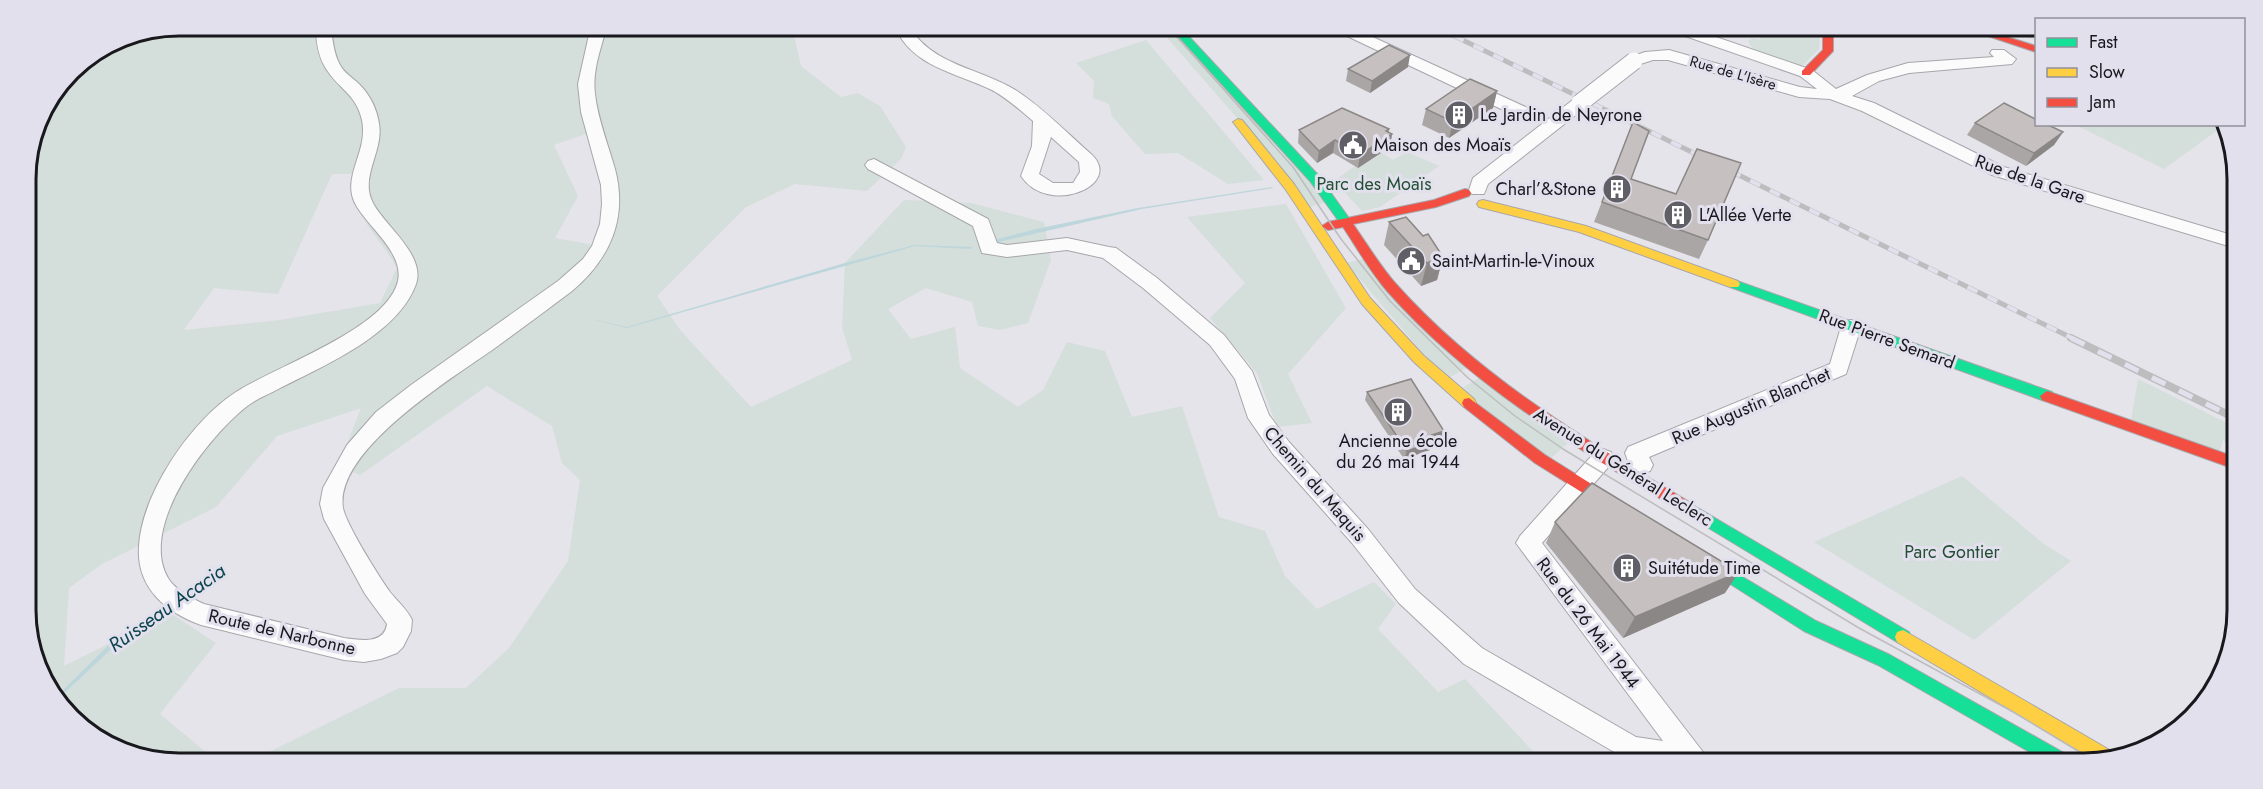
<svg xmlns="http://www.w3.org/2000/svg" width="2263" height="789" font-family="Jost,sans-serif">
<rect width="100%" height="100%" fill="#e5e4ea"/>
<g fill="#d4deda" fill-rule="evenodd">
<path d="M179,26H792L801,66L841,97L858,93L880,106L906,147L901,159L867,191L795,184L746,207L657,296L681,331L751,407L852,360L842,327L845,263L904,200L971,203L1044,222L1051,260L1028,323L1000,330L978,326L972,302L926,288L888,309L911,339L955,327L960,368L1018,407L1043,390L1067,342L1105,351L1132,417L1182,406L1219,517L1265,531L1285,576L1317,609L1374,582L1396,604L1378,629L1438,692L1465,679L1544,763H845L806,760L773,763H247L399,688H466L509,648L568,561L580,480L562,463L552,426L487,386L360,475L339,465L361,408L277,436L216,507L102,564L69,588L64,666L170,613L216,643L160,714L219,763H179L130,755L64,711L28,639L26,169L41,112L78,64L121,37ZM594,131L615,198L594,245L555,238L578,196L554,145ZM332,174H353C346,211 381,237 397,268L380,303L280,320L184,330L214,288L278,294Z"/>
<path d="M1157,26H1170L1327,202L1309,207L1284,172Z"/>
<path d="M1768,26H1821L1819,49L1803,65C1787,64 1755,57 1748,41L1753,38L1760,40L1761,34Z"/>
<path d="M1989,26H2036V40Z"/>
<path d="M1146,40L1264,180L1228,184L1178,153L1145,154L1112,116L1109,104L1093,98L1094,81L1076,63Z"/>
<path d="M2221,125L2222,127L2164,169L2076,125Z"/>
<path d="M1407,152L1439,166L1380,207L1362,211L1334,181L1355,166L1358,168L1382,153L1393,160Z"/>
<path d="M1286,204L1346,308L1288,374L1312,423L1277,427L1257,373L1210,318L1245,283L1187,217Z"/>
<path d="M1363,259L1468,367L1449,378L1429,360L1346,263Z"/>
<path d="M1480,377L1568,443L1550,459L1459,390Z"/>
<path d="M2138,379L2233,426L2232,445L2223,440L2220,451L2131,421Z"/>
<path d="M1962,476L2044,544L2071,561L1974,640L1814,542Z"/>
</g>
<g fill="#bcd6dc">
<path d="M1272,187L1273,188L1142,209L994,243L995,240L1036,229L1138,208Z"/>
<path d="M915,245L972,247L971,249L915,246L627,328L583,317L627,327L845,263Z"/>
<path d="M167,608L170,610L125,636L58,699L57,696L120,634Z"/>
</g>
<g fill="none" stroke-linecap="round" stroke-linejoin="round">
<g stroke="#a7a6ab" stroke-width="2">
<g id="street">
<path d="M316,26H330C333,38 333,53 340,65C344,73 353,78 359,84C370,95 377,109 379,124C384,151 359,177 373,203C384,225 426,255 416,284C399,333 326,365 282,387C270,394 257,398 246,407C208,437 138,526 168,578C175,590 191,598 204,604L344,638C360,640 384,645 387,624L365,594L324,519L320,504L323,488L347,445L376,412L411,385L558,281L583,259L592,246L600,224L602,204L601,185L581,112L578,84L591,26H607C601,48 592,71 595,94C598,120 608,144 615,169C628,218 610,259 572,291C547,310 521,329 495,348C454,377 334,450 343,508C346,524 379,577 390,592C397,601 407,609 412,620L411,631L403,647L397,653L381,659L364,662L344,660L201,625C165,612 136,587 139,546C142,493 191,421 236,392C274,367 387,329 398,281C404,254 370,228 357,207C339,178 369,153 362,120C356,95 342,91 329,73C318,59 316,42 316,26Z"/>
<path d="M895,26H909C932,66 981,68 1017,91C1043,108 1067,133 1091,154C1125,185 1048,217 1021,176L1032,146L1033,121C1020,110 1007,98 992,90C957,73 910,66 895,26ZM1051,137L1079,162L1080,172L1073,183H1053L1039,174Z"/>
<path d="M1663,26H1684L1812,70L1836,89L1867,75L1908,63L1994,57L1990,53L1992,50H2004L2016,59L2012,64L1909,73L1879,81L1852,96L1874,103L2004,167L2235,236V248L1992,175L1862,111L1830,99L1799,97L1668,60H1653L1634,66L1628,64L1626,61L1628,58L1645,52L1669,50L1800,87L1817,89L1800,76L1665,29Z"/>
<path d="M1353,28L1530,109L1532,113L1530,117H1518L1347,36L1345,33Z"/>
<path d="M1580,98L1588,103L1586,107L1488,184L1484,194H1472L1469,190L1473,178L1574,99Z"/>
<path d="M874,159L988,219L997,243L1007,245L1067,238L1109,247L1116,248L1157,278L1224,335L1252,371L1269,415L1289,442L1368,529L1415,589L1482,648L1636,737L1663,741L1516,543L1520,536L1595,452L1603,449L1611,452L1614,458L1611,464L1542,543L1703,752L1706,763H1642L1621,756L1464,664L1399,603L1352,543L1273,454L1248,418L1235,379L1210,345L1143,288L1103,258L1067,250L1007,257L982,253L973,226L868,169L865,165L868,161Z"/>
<path d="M1851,320L1858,322L1861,327L1846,374L1649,457L1653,465L1650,471L1640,475L1632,472L1625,453L1628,447L1830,364L1841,327L1844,322Z"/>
</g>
</g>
<g stroke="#a7a6ab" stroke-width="2">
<g id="fast">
<path d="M1169,26H1179L1318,175L1351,221L1353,224L1351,227H1343L1310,181Z"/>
<path d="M1734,280L2052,392L2054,396L2047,401L2042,400L1730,287L1728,284L1730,281Z"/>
<path d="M1684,500L1909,632L1911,637L1909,642L1903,644L1897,642L1679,510L1677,506L1679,502Z"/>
<path d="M1701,552L1816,621L1890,655L2071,757L2073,763H2049L1878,665L1804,631L1696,562L1693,558L1696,554Z"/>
</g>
</g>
<g stroke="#a7a6ab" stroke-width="2">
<g id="slow">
<path d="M1238,119L1242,120L1294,184L1370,298L1424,356L1474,399L1476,403L1474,407H1464L1414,362L1362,304L1286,190L1233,122Z"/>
<path d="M1483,200L1586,226L1738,281L1740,284L1738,287H1730L1579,232L1479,207L1477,204L1479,201Z"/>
<path d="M1903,630L2113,752L2114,755L2098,762L1897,642L1895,637L1897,632Z"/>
</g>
</g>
<g stroke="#a7a6ab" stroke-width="2">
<g id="jam">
<path d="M1823,26H1833V51L1810,75H1802V71L1823,50Z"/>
<path d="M1958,26H1972L2036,46V52Z"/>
<path d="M1465,189L1469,190L1471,193L1469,196L1436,207L1353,224C1367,244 1380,266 1396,284C1478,376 1584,439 1689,502L1691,506L1689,510L1684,512L1679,510C1575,447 1468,383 1387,291C1370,271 1357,248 1343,227L1328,230L1322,226L1328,222L1434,200Z"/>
<path d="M2047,391L2232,456V468L2042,400L2040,396Z"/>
<path d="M1469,398L1545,455L1625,505L1627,509L1625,513L1620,515L1615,513L1535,463L1464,407L1462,403L1464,399Z"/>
</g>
</g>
<use href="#street" fill="#fbfbfc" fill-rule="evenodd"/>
<use href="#fast" fill="#16e098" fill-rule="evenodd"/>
<use href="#slow" fill="#ffcf43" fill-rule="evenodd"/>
<use href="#jam" fill="#f24e42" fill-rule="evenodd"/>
<path stroke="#bdbdbf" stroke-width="1.5" d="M1167,26L1293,167L1341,239L1390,301L1467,377L1515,416L1563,449L1859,628L2015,713L2096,762"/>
<g stroke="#bdbdbf" stroke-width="5">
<path id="rail-far1" d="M1434,26L2074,339"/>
</g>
<g stroke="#bdbdbf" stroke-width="8">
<path id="rail" d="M2071,338L2233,417"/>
</g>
<use href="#rail-far1" stroke="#e3e0ee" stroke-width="4" stroke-dasharray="11" stroke-linecap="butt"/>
<use href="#rail" stroke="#e3e0ee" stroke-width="5" stroke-dasharray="15" stroke-linecap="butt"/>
<g stroke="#a7a6ab" stroke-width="19" stroke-linecap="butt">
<path id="street-bridge" d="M1580,103L1634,61"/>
</g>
<use href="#street-bridge" stroke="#fbfbfc" stroke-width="17"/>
</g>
<g fill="#aaa6a5">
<path d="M1094,26H1119L1099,31Z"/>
<path d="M1717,26H1739L1735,32Z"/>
<path d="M1408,67L1370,93L1346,81L1348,69Z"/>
<path d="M1497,91L1493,108L1449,138L1422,125L1426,109Z"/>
<path d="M1633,122L1631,179L1708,240L1699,259L1594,222Z"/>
<path d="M1975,123L2063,132L2054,145L2026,166L1967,135Z"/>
<path d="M1389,129L1388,132L1392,134L1390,147L1358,168L1333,153L1317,163L1298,143L1299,130Z"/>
<path d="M1389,222L1443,257L1437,280L1421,286L1384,245Z"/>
<path d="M1367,392L1442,439L1432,442L1430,450L1404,459L1365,400Z"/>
<path d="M1555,522L1725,593L1623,638L1546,543Z"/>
</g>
<g fill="#8b8786">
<path d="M1099,26H1119L1099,31Z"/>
<path d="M1410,55L1408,67L1370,93L1372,81Z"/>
<path d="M1497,91L1493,108L1449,138L1453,122Z"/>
<path d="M1389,129L1387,138L1392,134L1390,147L1358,168L1360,155Z"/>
<path d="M2063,132L2054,145L2026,166L2034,153Z"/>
<path d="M1335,140L1333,153L1317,163L1319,151Z"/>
<path d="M1443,257L1437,280L1421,286L1427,263Z"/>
<path d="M1444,431L1442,439L1432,442L1430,450L1404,459L1407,451L1429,436Z"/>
<path d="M1739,572L1725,593L1623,638L1635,617Z"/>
</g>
<g fill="#c6c1c0" stroke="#8b8786" stroke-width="1.5">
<path d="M1389,45L1410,55L1372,81L1348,69Z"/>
<path d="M1470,79L1497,91L1453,122L1426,109Z"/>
<path d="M2004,103L2037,120V124H2046L2063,132L2034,153L1975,123Z"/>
<path d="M1342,108L1389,129L1386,131L1392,134L1360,155L1335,140L1319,151L1299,130Z"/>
<path d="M1633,122L1649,131L1631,179L1676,194L1697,149L1741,163L1708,240L1602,202Z"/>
<path d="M1406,217L1423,236L1428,234L1443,257L1427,263L1389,222Z"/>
<path d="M1411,379L1444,431L1429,436L1433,442L1407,451L1367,392Z"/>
<path d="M1592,483L1739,572L1635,617L1555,522Z"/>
</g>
<defs>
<g id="building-disc" transform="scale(1.5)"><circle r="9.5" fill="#605f65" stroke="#e3e0ee"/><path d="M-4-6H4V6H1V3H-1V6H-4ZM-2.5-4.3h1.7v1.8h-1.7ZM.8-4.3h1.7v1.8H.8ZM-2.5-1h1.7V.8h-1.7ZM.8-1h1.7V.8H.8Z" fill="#fff"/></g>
<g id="civic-disc" transform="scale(1.5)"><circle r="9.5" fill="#605f65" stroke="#e3e0ee"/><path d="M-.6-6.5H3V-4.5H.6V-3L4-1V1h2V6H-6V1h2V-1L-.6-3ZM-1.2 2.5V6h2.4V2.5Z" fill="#fff"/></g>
</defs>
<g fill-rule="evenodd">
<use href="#building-disc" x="1459" y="115"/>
<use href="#civic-disc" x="1353" y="145"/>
<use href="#building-disc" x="1617" y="189"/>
<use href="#building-disc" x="1678" y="215"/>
<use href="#civic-disc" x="1411" y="261"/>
<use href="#building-disc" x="1398" y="412"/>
<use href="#building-disc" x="1627" y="568"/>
</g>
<g text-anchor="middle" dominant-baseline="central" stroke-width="6" stroke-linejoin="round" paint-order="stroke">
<g font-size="15" fill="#19181d" stroke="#e3e0ee">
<text transform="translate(1733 73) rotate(16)">Rue de L'Isère</text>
</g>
<g font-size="18" fill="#19181d" stroke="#e3e0ee" text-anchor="start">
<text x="1480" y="115">Le Jardin de Neyrone</text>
<text x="1374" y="145">Maison des Moaïs</text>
<text x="1596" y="189" text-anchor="end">Charl’&amp;Stone</text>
<text x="1699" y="215">L'Allée Verte</text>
<text x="1432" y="261">Saint-Martin-le-Vinoux</text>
<text x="1398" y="441" text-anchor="middle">Ancienne école<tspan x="1398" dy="21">du 26 mai 1944</tspan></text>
<text x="1648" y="568">Suitétude Time</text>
</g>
<g font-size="18" fill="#19181d" stroke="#e3e0ee">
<text transform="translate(2030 179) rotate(19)">Rue de la Gare</text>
<text transform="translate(1887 339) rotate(20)">Rue Pierre Semard</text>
<text transform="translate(1751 406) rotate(-23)">Rue Augustin Blanchet</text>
<text transform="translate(1623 467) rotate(32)">Avenue du Général Leclerc</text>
<text transform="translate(1315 484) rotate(49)">Chemin du Maquis</text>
<text transform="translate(1588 623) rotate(53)">Rue du 26 Mai 1944</text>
<text transform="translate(282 632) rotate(13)">Route de Narbonne</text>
</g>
<g font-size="18" fill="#235034" stroke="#e3e0ee">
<text x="1374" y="184">Parc des Moaïs</text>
<text x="1952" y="552">Parc Gontier</text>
</g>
<g font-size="20" font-style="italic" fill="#0b434c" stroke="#e3e0ee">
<text transform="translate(167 608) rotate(-35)">Ruisseau Acacia</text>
</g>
</g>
<path d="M0 0H2263V789H0ZM179 36H2084A143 143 0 0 1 2227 179V610A143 143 0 0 1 2084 753H179A143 143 0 0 1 36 610V179A143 143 0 0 1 179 36Z" fill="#e3e0ee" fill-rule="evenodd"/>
<path fill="none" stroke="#19181d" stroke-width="3" d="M179 36H2084A143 143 0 0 1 2227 179V610A143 143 0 0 1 2084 753H179A143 143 0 0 1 36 610V179A143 143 0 0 1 179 36Z"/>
<rect x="2035" y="18" width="210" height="108" fill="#e3e0ee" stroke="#92909a" stroke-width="1.5"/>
<rect x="2047" y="38" width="30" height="9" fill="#16e098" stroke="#92909a" stroke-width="1.5"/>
<text x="2089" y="48" font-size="18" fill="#19181d">Fast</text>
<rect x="2047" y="68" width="30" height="9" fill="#ffcf43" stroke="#92909a" stroke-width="1.5"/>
<text x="2089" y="78" font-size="18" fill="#19181d">Slow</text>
<rect x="2047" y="98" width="30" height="9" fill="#f24e42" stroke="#92909a" stroke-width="1.5"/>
<text x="2089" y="108" font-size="18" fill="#19181d">Jam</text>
</svg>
